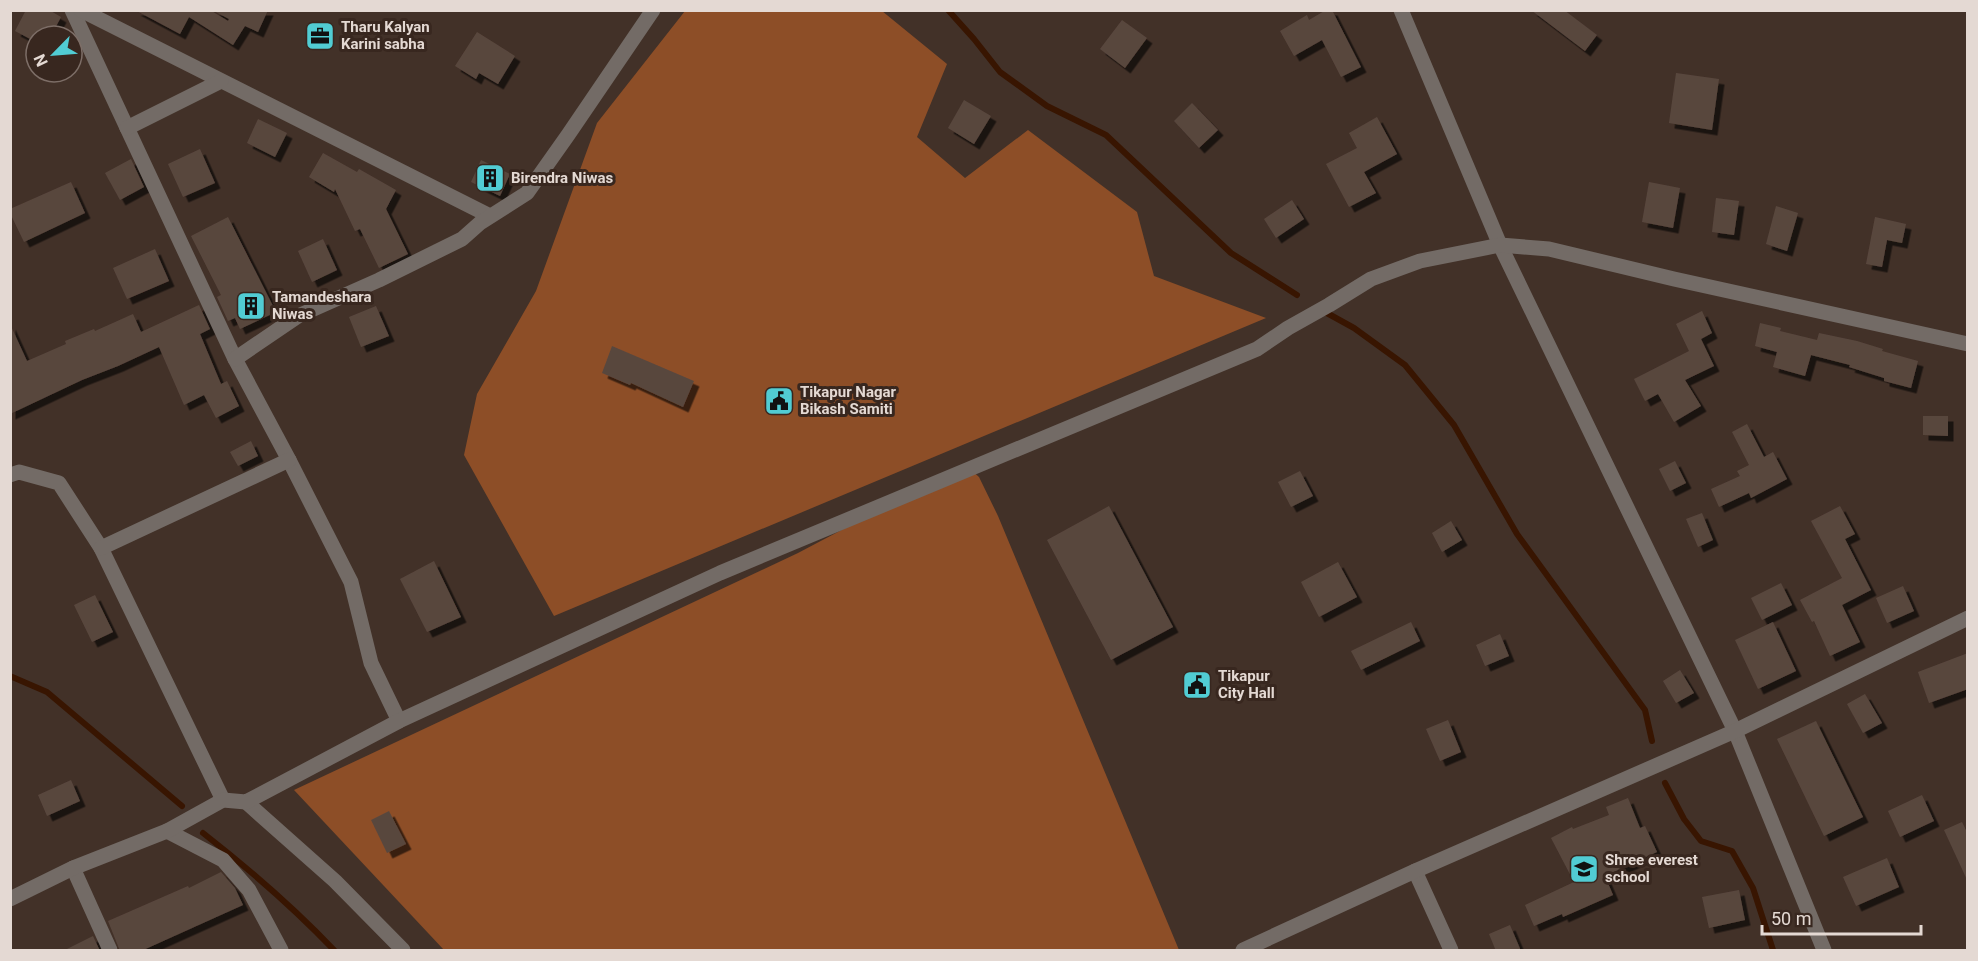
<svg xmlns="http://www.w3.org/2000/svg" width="1978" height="961" font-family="Roboto,sans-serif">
<defs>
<filter id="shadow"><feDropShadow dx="5.5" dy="5.5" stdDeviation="0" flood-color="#0009"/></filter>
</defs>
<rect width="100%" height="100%" fill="#423128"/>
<g fill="#8d4e27">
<path d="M685,11H882L947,64L917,137L965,178L1028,130L1137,212L1154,276L1266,318L554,616L464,455L477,394L536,291L597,123Z"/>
<path d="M969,468L979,477L998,516L1179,950H444L294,790L798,553L944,476Z"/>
</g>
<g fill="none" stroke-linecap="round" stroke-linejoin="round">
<g stroke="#381501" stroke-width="6">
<path d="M948,10L974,39L1000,72L1047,106L1106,135L1231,253L1297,295"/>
<path d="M1325,312L1354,328L1405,365L1454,425L1517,534L1645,710L1652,741"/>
<path d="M10,676L47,692L182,806"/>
<path d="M1665,783L1684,819L1701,841L1732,851L1753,888L1773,950"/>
<path d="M203,833C249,869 294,908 334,950"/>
</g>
</g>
<g fill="#59473e" filter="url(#shadow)">
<path d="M26,10H49L61,17L51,36H36V42L15,31Z"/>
<path d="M135,10H210L228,21L229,19L212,10H268L258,32L245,26L233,45L189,17L180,34Z"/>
<path d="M1326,10H1332L1361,67L1341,77L1322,40L1294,56L1280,31L1307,15L1309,20Z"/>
<path d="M1531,10H1564L1597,35L1585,51Z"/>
<path d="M1122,20L1147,38L1125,68L1100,49Z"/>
<path d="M477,32L515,56L498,84L479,73L476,79L455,66Z"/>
<path d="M1676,73L1719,79L1712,130L1669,123Z"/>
<path d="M964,100L991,116L974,144L948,128Z"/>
<path d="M1192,103L1218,130L1199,148L1174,121Z"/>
<path d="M1377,117L1397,154L1364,172L1376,193L1349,207L1326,164L1357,148L1349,133Z"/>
<path d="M258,119L287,133L275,157L247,143Z"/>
<path d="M200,149L215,183L183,197L168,164Z"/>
<path d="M323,153L357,172L359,169L396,190L386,209L408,254L379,268L360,229L355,231L335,189L334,192L309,177Z"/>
<path d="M131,159L144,187L120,200L105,173Z"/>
<path d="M481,160L510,174L500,196L471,182Z"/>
<path d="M71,182L85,213L24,242L10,213V209Z"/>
<path d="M1649,182L1680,188L1673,228L1642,222Z"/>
<path d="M1716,198L1739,201L1734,235L1712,232Z"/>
<path d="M1292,200L1304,219L1276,238L1264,219Z"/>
<path d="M1776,206L1798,213L1787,251L1766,244Z"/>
<path d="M228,217L276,312L240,329L235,318L228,321L217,297L221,295L191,236Z"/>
<path d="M1875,217L1906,224L1902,243L1887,240L1882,267L1866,264Z"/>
<path d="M323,239L337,270L312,282L298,251Z"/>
<path d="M155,249L169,281L127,299L113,268Z"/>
<path d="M199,305L210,329L200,334L221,384L227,381L239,406L216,418L204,395L184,405L159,347L118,366L82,380L10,414V324L27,361L66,344L65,341L94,329L95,331L133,314L141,332Z"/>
<path d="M376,306L389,336L361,347L349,317Z"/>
<path d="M1702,311L1712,333L1701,339L1714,366L1685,380L1701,406L1674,422L1658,394L1645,401L1634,379L1689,351L1676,324Z"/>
<path d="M1760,323L1781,328L1780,331L1817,340L1819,333L1857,341L1883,349L1882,351L1918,361L1911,388L1884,381V378L1849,367L1850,365L1811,355L1805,376L1773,367L1777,352L1755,346Z"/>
<path d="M612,346L694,381L683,407L631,383L630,385L602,373Z"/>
<path d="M1923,416H1948V436L1923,435Z"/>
<path d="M1747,424L1764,457L1773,452L1787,479L1751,498L1749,493L1719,507L1711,489L1740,476L1737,471L1749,465L1732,432Z"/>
<path d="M251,441L258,456L238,466L230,452Z"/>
<path d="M1675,461L1686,483L1670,491L1659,469Z"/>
<path d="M1300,471L1313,496L1291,507L1278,482Z"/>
<path d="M1109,506L1173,627L1111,660L1047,540Z"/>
<path d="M1840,506L1855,534L1845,539L1871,590L1842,605L1860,642L1830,656L1814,621L1812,622L1800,600L1842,578L1811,521Z"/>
<path d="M1702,513L1713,540L1698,547L1686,519Z"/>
<path d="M1451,521L1462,540L1442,552L1432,533Z"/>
<path d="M434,561L461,617L427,632L400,579Z"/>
<path d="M1338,562L1357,597L1319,617L1301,582Z"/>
<path d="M1781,583L1792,605L1762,620L1751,598Z"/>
<path d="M1903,586L1914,611L1887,623L1876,598Z"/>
<path d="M95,595L113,632L92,642L74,605Z"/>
<path d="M1411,622L1420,641L1361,670L1351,651Z"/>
<path d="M1773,622L1796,671L1758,689L1735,640Z"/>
<path d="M1500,634L1509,656L1485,666L1476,645Z"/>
<path d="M1968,653V689L1929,703L1918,672Z"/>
<path d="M1680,670L1694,693L1676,703L1663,681Z"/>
<path d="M1865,694L1882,723L1863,733L1847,704Z"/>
<path d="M1448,720L1461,752L1440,761L1426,729Z"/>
<path d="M1816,721L1863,817L1824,836L1777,739Z"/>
<path d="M71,780L80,801L47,816L38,795Z"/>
<path d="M1922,795L1934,821L1900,837L1888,811Z"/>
<path d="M1628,798L1640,828L1645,826L1657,852L1605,876L1613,895L1563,917L1562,914L1534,926L1525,905L1574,882L1551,838L1572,827L1573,829L1609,815L1606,807Z"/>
<path d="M389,811L406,844L387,853L371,820Z"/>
<path d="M1962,822L1968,834V882L1944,830Z"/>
<path d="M1887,858L1899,887L1856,906L1843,877Z"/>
<path d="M221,872L235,888L243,905L141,951H120L108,921L188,886L189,888Z"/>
<path d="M1739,890L1745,920L1709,928L1702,897Z"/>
<path d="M1510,925L1521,951H1496L1489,934Z"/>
<path d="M93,936L100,951H63Z"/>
</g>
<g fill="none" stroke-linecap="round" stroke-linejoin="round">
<g stroke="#736b66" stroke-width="15">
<path d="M72,10L235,359L289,460L351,582L371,663L399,721"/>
<path d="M81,10L490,216"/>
<path d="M1401,10L1500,245L1735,731L1824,950"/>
<path d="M127,128L221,81"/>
<path d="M235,359L298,316L379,280L462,239L480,223L527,193L568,135L653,10"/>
<path d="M10,475L19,472L59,483L101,548L223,800"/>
<path d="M101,548L289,460"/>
<path d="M246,802L335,881L403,950"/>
<path d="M167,831L223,860L249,890L281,950"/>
<path d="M73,868L110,950"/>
<path d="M1415,871L1451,950"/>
<path d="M10,899L73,868L167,831L223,800L246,802L399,721L720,573L1257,349L1288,328L1329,305L1371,279L1420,261L1500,245L1549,249L1674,279L1968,344"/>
<path d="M1243,950L1415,871L1735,731L1968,618"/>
</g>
</g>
<defs>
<g id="office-square" transform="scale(1.5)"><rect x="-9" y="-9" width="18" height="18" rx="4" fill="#51ccd3" stroke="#38271f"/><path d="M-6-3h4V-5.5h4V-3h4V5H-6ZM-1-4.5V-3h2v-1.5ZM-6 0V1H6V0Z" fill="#111"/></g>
<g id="building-square" transform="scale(1.5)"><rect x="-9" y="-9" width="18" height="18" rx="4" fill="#51ccd3" stroke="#38271f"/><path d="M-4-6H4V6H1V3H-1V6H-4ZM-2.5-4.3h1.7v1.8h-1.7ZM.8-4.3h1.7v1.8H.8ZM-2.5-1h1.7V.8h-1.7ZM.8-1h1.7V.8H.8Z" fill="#111"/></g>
<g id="civic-square" transform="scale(1.5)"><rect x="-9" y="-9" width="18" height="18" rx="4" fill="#51ccd3" stroke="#38271f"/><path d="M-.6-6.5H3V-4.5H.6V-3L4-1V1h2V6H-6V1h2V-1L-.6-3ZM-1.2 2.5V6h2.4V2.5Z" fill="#111"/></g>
<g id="school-square" transform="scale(1.5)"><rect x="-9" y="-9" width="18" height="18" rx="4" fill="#51ccd3" stroke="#38271f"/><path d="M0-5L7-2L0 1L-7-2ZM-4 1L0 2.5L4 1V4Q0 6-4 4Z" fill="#111"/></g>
</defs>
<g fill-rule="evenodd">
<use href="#office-square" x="320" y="36"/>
<use href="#building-square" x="490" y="178"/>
<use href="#building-square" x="251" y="306"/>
<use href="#civic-square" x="779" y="401"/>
<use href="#civic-square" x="1197" y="685"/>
<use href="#school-square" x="1584" y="869"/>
</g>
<g text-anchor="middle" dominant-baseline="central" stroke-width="6" stroke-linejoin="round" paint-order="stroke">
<g font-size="15" font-weight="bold" fill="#e4d9d3" stroke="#38271f" text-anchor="start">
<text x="341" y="27">Tharu Kalyan<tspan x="341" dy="17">Karini sabha</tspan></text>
<text x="511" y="178">Birendra Niwas</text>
<text x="272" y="297">Tamandeshara<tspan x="272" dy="17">Niwas</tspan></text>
<text x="800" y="392">Tikapur Nagar<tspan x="800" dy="17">Bikash Samiti</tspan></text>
<text x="1218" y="676">Tikapur<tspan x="1218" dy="17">City Hall</tspan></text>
<text x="1605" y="860">Shree everest<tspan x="1605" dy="17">school</tspan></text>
</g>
</g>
<rect width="1978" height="961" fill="none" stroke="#e4d9d3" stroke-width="24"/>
<g transform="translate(54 54) rotate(245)"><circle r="28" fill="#38271f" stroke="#7d6e67" stroke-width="1.5"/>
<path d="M0-4.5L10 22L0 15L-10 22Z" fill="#51ccd3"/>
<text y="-9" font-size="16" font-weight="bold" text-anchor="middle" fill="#e4d9d3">N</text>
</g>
<path d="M1762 925v9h159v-9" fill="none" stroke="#e4d9d3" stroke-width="3"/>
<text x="1771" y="925" font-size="18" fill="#e4d9d3" stroke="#38271f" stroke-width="4.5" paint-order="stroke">50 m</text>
</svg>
